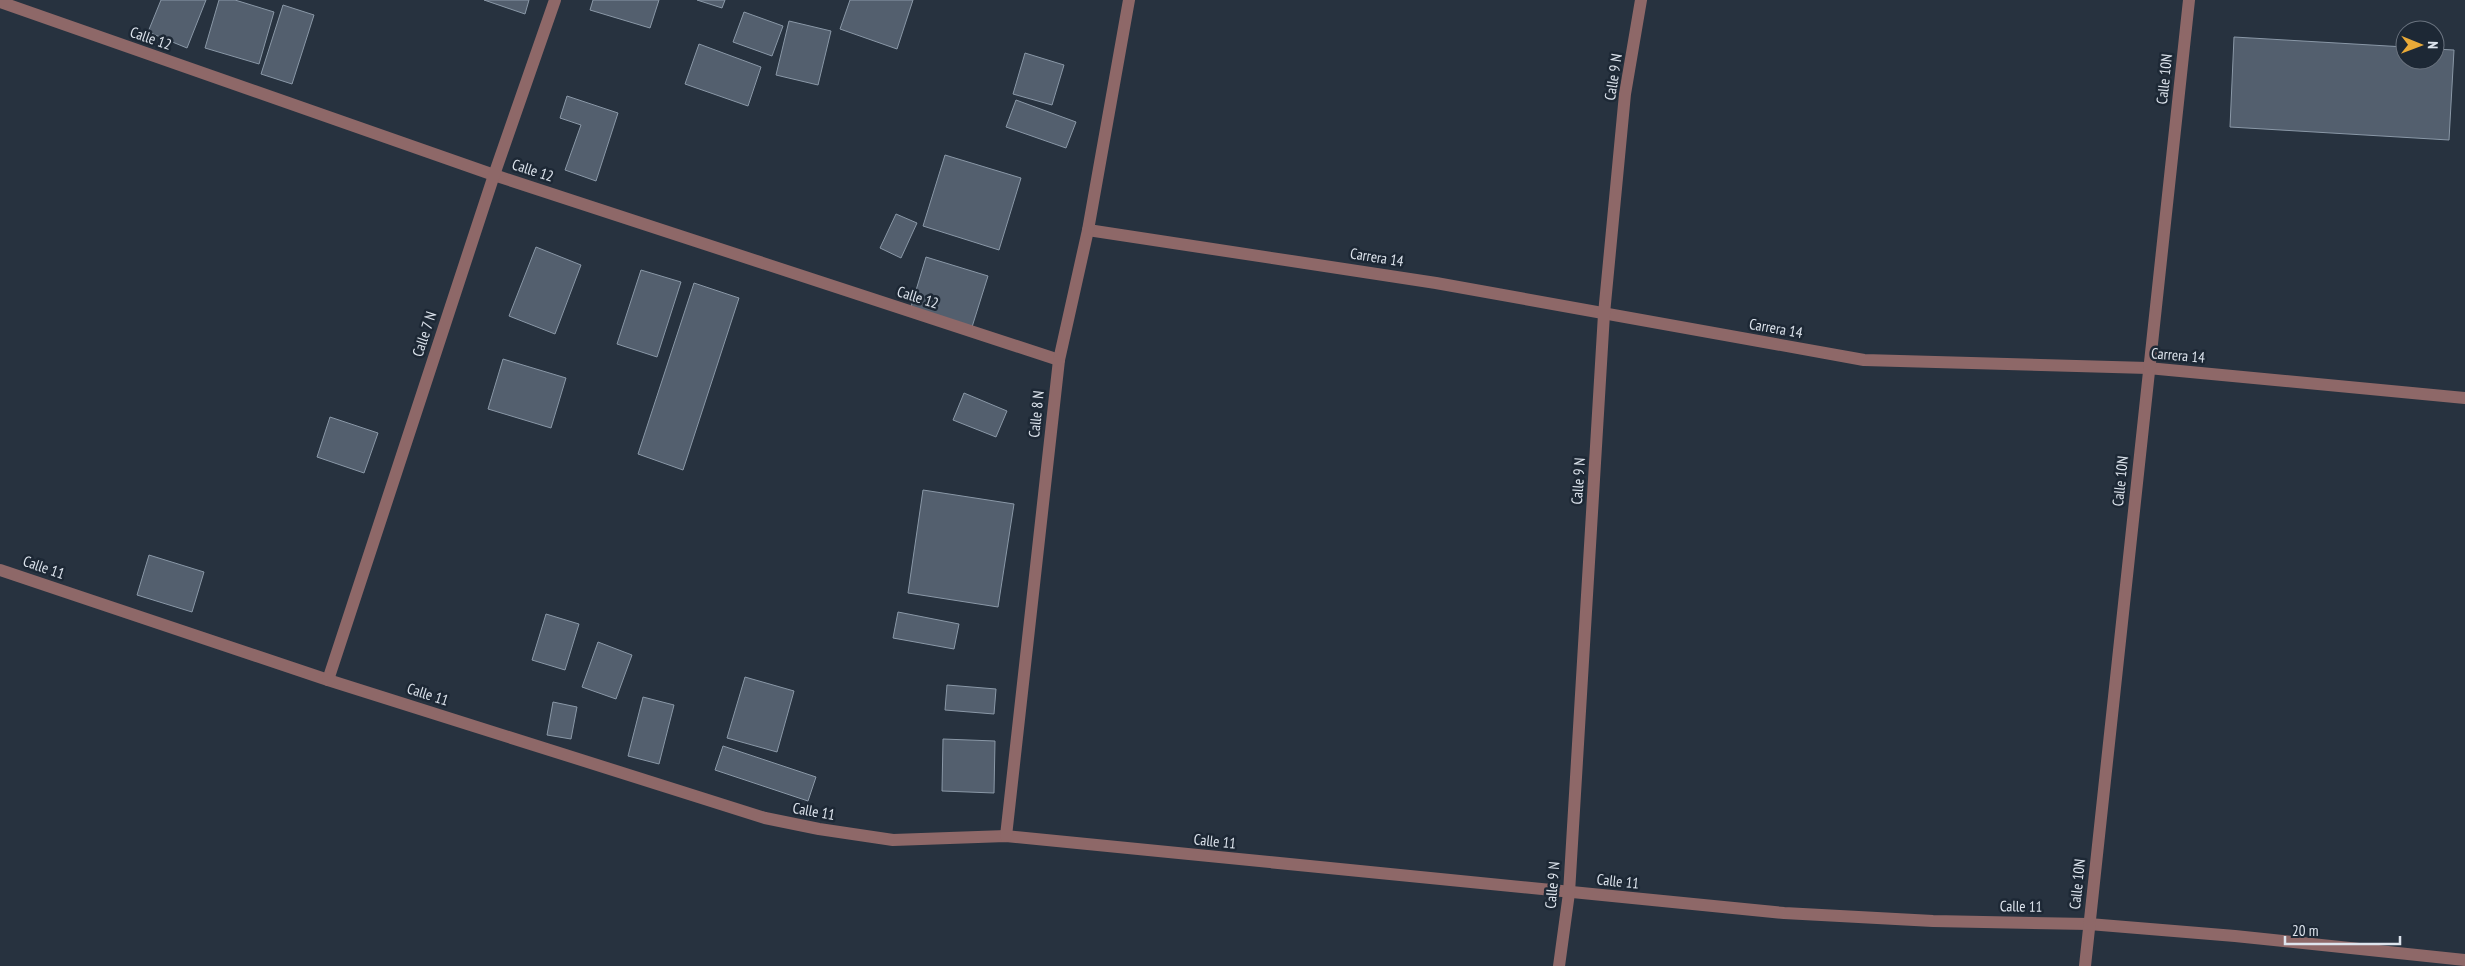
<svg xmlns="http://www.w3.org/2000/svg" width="2465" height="966" font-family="'PT Sans Narrow',sans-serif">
<rect width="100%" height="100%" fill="#27323f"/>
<g fill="#535f6e" stroke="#8a98a7">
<path d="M161,0H206L187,48L148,32Z"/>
<path d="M219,0H235L274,12L259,64L205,48Z"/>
<path d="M484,0H529L525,14Z"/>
<path d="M593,0H659L650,28L590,10Z"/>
<path d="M697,0H725L722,8Z"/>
<path d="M850,0H913L897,49L840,29Z"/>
<path d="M283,5L314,15L292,84L261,74Z"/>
<path d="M744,12L783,26L772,56L733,42Z"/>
<path d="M789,21L831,31L818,85L776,75Z"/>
<path d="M2234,37L2405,47V60H2435V49L2454,50L2449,140L2230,127Z"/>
<path d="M699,44L761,67L748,106L685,84Z"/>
<path d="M1025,53L1064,65L1052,105L1013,94Z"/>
<path d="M567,96L618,113L596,181L565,170L581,125L560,118Z"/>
<path d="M1016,100L1076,122L1066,148L1006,127Z"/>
<path d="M945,155L1021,178L999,250L923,226Z"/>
<path d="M896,214L917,223L901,258L880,248Z"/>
<path d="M536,247L581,265L555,334L509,316Z"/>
<path d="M926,257L988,276L972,327L911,307Z"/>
<path d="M641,270L681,282L657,357L617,344Z"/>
<path d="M694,283L739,298L683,470L638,454Z"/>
<path d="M503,359L566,378L551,428L488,409Z"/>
<path d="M964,393L1007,411L996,437L953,420Z"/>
<path d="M330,417L378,433L364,473L317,457Z"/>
<path d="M923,490L1014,504L998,607L908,593Z"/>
<path d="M149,555L204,572L192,612L137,595Z"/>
<path d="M898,612L959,624L954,649L893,638Z"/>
<path d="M546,614L579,624L565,670L532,660Z"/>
<path d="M598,642L632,655L616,699L582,687Z"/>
<path d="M745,677L794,691L777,752L727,738Z"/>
<path d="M947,685L996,689L994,714L945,710Z"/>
<path d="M643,697L674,705L659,764L628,756Z"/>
<path d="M553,702L577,707L571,739L547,735Z"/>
<path d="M943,739L995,741L994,793L942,791Z"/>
<path d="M723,746L816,777L808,801L715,770Z"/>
</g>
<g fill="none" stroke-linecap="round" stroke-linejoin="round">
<g stroke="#8e6868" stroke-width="12">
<path d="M0,2L494,175L1059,360"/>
<path d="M1088,230L1436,283L1864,360L2148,368L2465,398"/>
<path d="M0,570L328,680L765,818L819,829L893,840L1006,836L1784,913L1933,921L2089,924L2235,936L2465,960"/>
<path d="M328,680L494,175L555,0"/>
<path d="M1006,836L1059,360L1088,230L1129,0"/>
<path d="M1559,966L1569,893L1604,314L1625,94L1641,0"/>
<path d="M2085,966L2189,0"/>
</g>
</g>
<g text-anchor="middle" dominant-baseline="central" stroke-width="5" stroke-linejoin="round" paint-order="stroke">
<g font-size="15" fill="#dde4ed" stroke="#1d2835">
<text transform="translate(151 38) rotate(19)">Calle 12</text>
<text transform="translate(1613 77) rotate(-81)">Calle 9 N</text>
<text transform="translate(2164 79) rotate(-84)">Calle 10N</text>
<text transform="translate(533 170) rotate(18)">Calle 12</text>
<text transform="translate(1377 257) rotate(9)">Carrera 14</text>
<text transform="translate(918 297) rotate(18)">Calle 12</text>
<text transform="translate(1776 328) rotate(10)">Carrera 14</text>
<text transform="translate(424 334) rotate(-72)">Calle 7 N</text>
<text transform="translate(2178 355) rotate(5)">Carrera 14</text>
<text transform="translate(1036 414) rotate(-84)">Calle 8 N</text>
<text transform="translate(1578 481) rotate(-86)">Calle 9 N</text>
<text transform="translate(2120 481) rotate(-84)">Calle 10N</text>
<text transform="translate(44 567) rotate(19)">Calle 11</text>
<text transform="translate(428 694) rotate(18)">Calle 11</text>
<text transform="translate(814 811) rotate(10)">Calle 11</text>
<text transform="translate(1215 841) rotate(6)">Calle 11</text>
<text transform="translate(1618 881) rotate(6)">Calle 11</text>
<text transform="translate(2077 884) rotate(-84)">Calle 10N</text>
<text transform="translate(1552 885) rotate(-85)">Calle 9 N</text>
<text transform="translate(2021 906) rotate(1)">Calle 11</text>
</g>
</g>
<g transform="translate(2420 45) rotate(91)"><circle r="24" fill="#1d2835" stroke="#6a737f"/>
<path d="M0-4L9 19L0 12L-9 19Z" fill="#e9aa38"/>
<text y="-8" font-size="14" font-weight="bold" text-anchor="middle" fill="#dde4ed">N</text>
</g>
<path d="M2285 936v8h115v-8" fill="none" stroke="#dde4ed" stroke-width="2.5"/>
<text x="2292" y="936" font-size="15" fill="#dde4ed" stroke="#1d2835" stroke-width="4" paint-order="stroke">20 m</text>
</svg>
